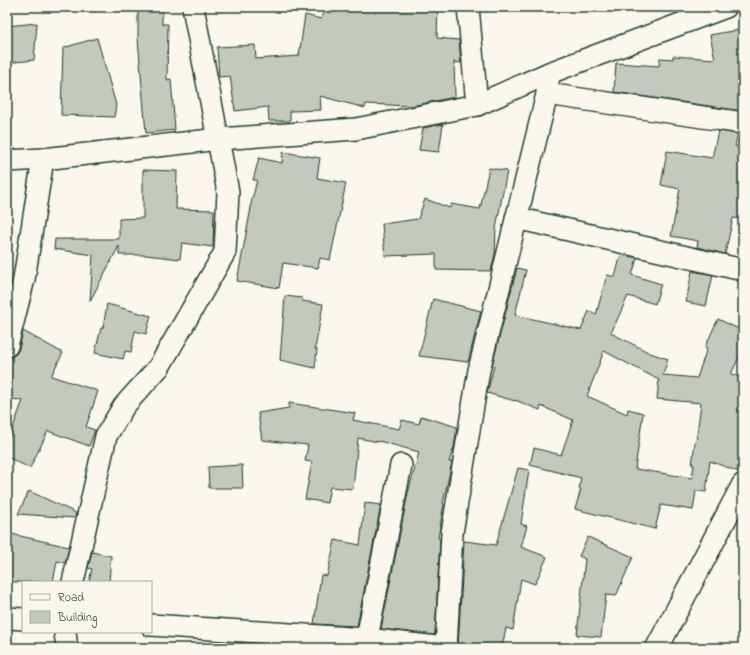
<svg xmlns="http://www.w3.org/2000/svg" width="750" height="655" font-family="'Indie Flower',sans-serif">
<rect width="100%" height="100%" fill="#fbf7ec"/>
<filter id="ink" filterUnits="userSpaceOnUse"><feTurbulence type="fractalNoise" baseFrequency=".025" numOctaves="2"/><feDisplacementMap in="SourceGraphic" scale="8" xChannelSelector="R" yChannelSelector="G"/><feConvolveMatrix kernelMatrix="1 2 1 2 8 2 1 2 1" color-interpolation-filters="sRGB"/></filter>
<g filter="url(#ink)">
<g fill="#c4c9be" stroke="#1f3d34" fill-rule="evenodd">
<path d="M138,7H162V24H168L167,80L171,79L175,130L146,133L138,39Z"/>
<path d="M327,7H438L437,38L459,40L461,63L454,62L455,97L411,106L366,104L365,108L320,96L321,110L290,111V121H269L268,107L235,111L230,76L219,77L217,47L255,45L256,59L299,56L305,15L321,19Z"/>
<path d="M37,23L34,60L7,63V26Z"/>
<path d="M743,29V111L614,92L616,63L659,66L660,58L673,59V56L715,59L710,35Z"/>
<path d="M97,38L116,105L114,117L61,115L63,48Z"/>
<path d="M443,124L439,152L419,150L423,128Z"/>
<path d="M718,131L738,134L735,146L743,148V170L739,186H743V219L733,218L725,254L697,247L698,241L671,236L680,189L661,185L667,151L712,158Z"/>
<path d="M283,152L320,158L317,178L346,183L330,260L320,258L318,268L283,263L279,288L237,281L251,208H250L257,180H253L259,158L282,163Z"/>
<path d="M489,168L507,171L496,228L495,254L491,271L436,270V254L385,256L382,224L418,219L425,199L450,208L451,204L480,209Z"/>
<path d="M143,170L177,171L176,209L214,210L213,247L182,243L180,259L146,255H119V246L90,301L93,255L54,249L55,239H119V219L143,218Z"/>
<path d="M621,254L637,258L632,275L661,284L655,304L628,296L611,333L650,353L668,359L663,375L697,378L707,348L705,347L718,319L743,331V349L731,374L743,378V462L739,472L710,461L706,492L696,491L693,510L661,505L655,529L575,509L581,489H579L581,478L530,465L534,448L561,455L573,420L541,406L540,410L515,400V401L487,393L494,366H492L517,268L526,270L515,315L581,330L589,311L596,315L607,275L615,277ZM604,351L659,380L657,399L701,403L696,442H695L692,465H694L692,478L635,469L643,413L628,409L627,414L587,396Z"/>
<path d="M692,271L713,275L706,306L686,302Z"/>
<path d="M285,296L302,298V301L323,304L315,349H317L315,368L280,360Z"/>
<path d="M433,299L481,311L468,362L419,356Z"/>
<path d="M107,304L151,316L146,334L135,331L131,352L125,351L123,359L95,353L101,328H103Z"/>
<path d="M23,331L63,353L51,376L98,391L86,427L95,430L89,446L48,431L30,468L7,457V444L23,400L7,399V358L11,357L16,354L19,349Z"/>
<path d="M289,403L355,413L353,420L399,429L402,420L419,424L421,416L457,427L454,447L449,462H452L443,503L444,504L438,538L440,539L435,635L381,629L408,493L419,452L379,441V442L358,438L353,489L330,487L327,503L305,499L312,462L305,461L308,445L262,440L258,413L289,408Z"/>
<path d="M242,465L243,488H209L208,467Z"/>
<path d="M518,468L529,470L521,524L527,526L521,547L547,557L535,584L521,579L513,630L506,628L502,648H458L464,541L496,545Z"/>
<path d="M29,491L76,513L75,518L18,514Z"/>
<path d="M365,503L381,505L357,626L314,624L321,575L327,576L335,540L360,545Z"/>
<path d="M7,533L69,547L65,563L57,561L53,582H7Z"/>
<path d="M588,537L633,557L616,596L606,595L601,637L577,635L585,559L579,556Z"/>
<path d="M92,552L111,556L109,582H89L92,569L88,568Z"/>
</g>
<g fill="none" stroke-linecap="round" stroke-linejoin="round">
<g stroke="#1f3d34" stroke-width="24">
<g id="minor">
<path d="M468,7L477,105"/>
<path d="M547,94L743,123"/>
<path d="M7,161L43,159L219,139L356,129L477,105L549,73L726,7"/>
<path d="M516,218L743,270"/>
<path d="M7,346L24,279L43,159"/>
<path d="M73,582L106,436L124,406L159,367L225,252L228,192L193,7"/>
<path d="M7,618L23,619"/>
<path d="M151,625L366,639L446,648"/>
<path d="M65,632L67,648"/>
<path d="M365,648L401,465"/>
<path d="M446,648L452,533L479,370L547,94L549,73"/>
</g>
</g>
<g stroke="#1f3d34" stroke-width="25">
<path id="secondary" d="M657,648L743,485"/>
</g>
<use href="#minor" stroke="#fbf7ec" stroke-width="21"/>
<use href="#secondary" stroke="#fbf7ec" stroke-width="22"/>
</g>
</g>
<rect width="750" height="655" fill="none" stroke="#fbf7ec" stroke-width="24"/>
<rect x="12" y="12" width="726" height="631" fill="none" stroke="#1f3d34" stroke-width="1.5" filter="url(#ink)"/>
<rect x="22" y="581" width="130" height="52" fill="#fbf7ec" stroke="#a3ada2"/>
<rect x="30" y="594" width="20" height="6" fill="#fbf7ec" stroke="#a3ada2"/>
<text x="58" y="601" font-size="12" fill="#1f3d34">Road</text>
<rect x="30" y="611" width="20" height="12" fill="#c4c9be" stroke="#a3ada2"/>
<text x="58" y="621" font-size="12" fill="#1f3d34">Building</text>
</svg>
